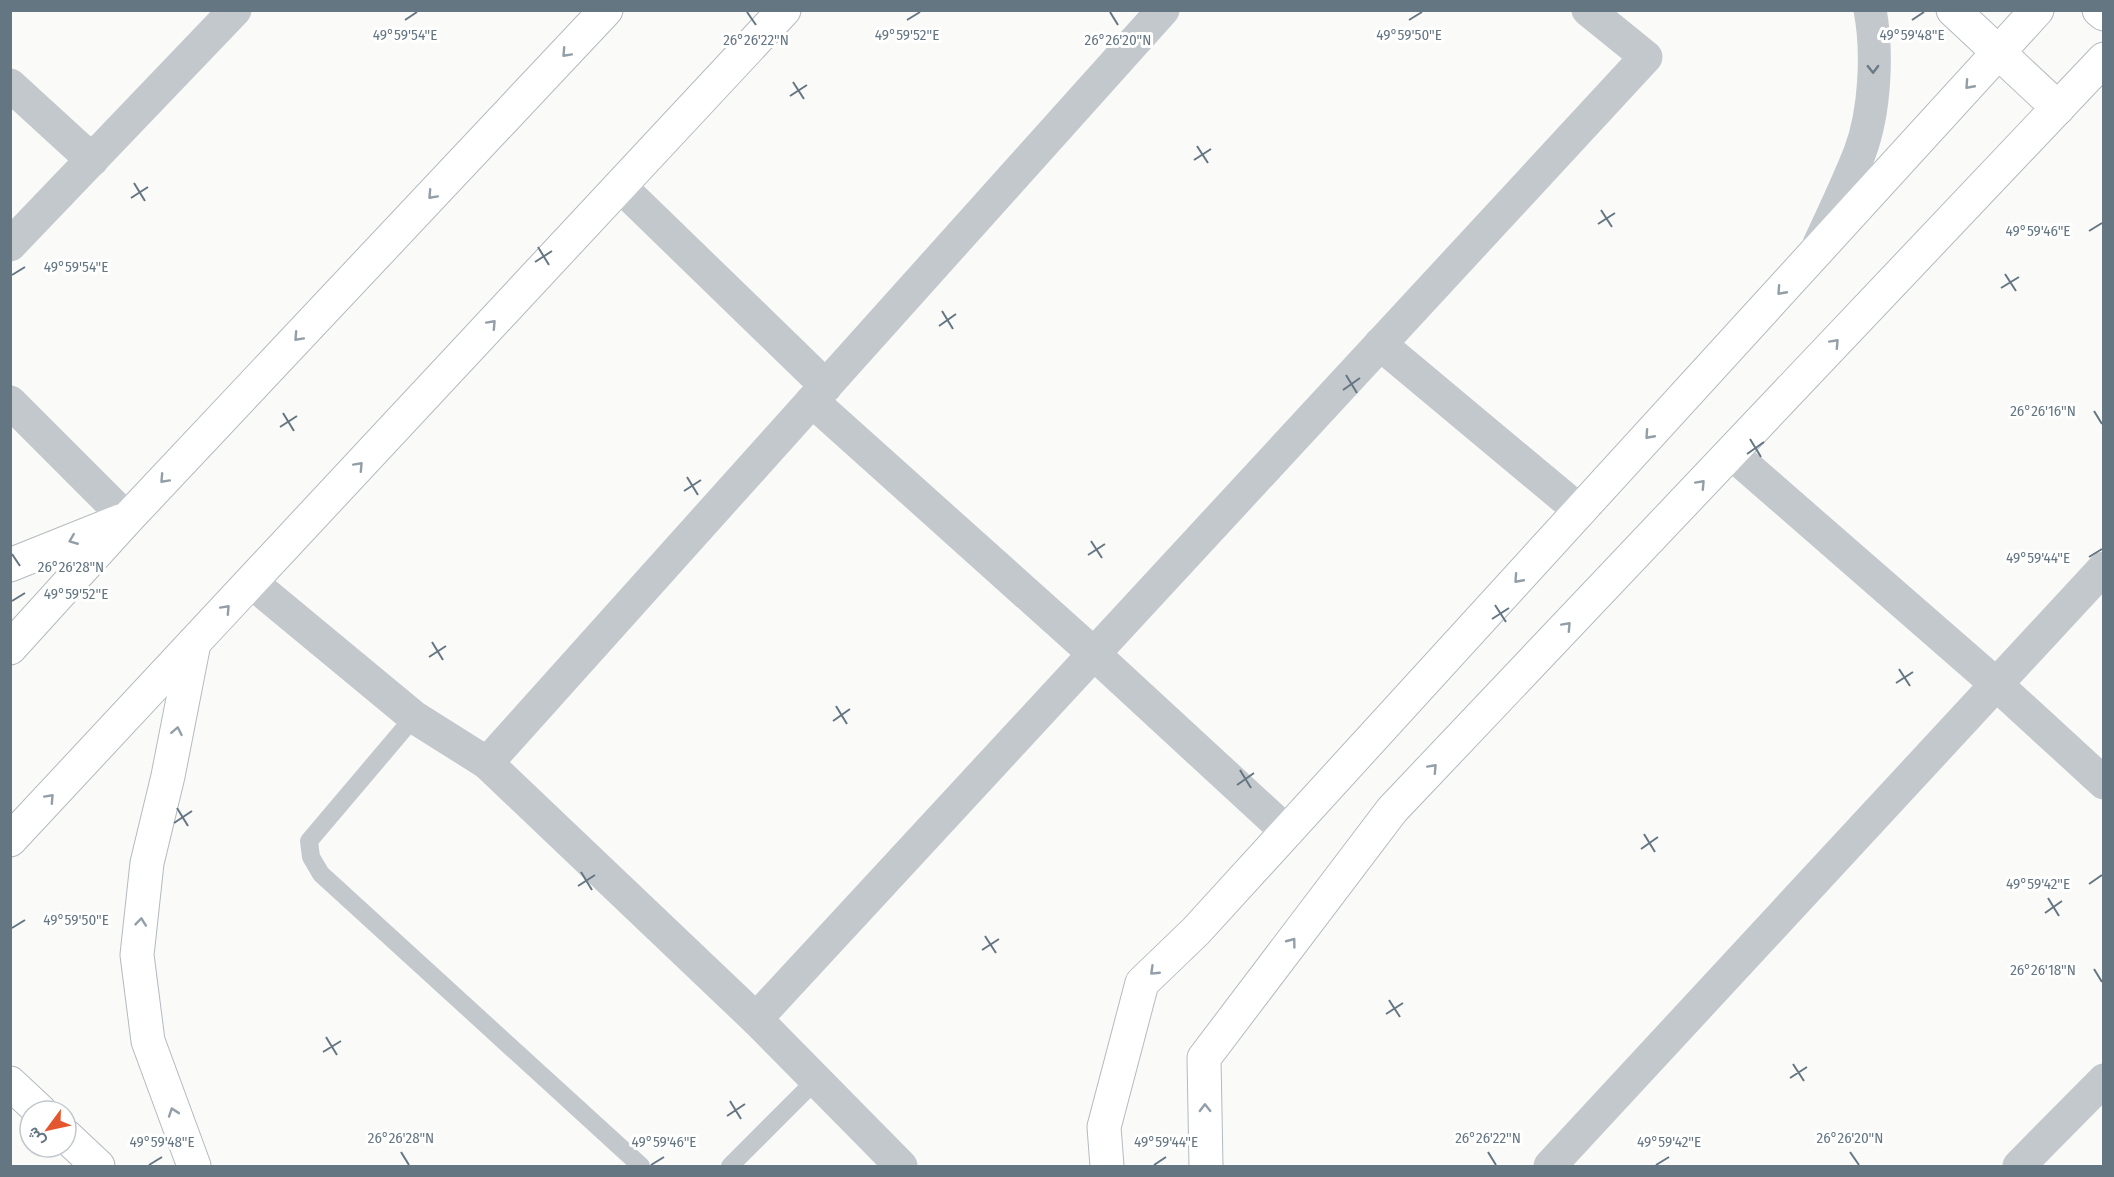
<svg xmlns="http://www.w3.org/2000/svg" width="2114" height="1177" font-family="'Fira Sans Condensed',Vazirmatn,sans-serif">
<rect width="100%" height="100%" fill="#fafaf8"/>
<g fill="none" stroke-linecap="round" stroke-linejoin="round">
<g stroke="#b3babf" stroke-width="35">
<g id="secondary">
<path d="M1953,10L2058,108"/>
<path d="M2099,10L2104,14"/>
<path d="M10,565L120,521"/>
<path d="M10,648L127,519L606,10"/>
<path d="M10,840L784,10"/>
<path d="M10,1083L40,1111"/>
<path d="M66,1136L98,1166"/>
<path d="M194,1166L148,1041L137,955L147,863L168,776L194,643"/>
<path d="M1107,1166L1104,1127L1142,983L1196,931L2037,10"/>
<path d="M1206,1166L1204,1058L1392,810L2104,59"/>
</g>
</g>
<g stroke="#c3c8cc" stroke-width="18">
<path d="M414,717L309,841L311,857L321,874L641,1166"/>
<path d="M730,1166L816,1080"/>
</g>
<g stroke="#c3c8cc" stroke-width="33">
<path d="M10,85L92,160"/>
<path d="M620,186L826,386"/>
<path d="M1819,244C1833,214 1848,183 1860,152C1875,112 1878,52 1870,10"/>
<path d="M10,245L235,10"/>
<path d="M1380,344L1580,511"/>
<path d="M812,401L1093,653L1287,832"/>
<path d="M10,402L127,519"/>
<path d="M1731,453L1996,684L2104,783"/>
<path d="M251,582L414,717L487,763"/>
<path d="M756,1019L1646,57L1588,10"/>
<path d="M901,1166L756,1019L487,763L1163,10"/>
<path d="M1550,1166L2104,568"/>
<path d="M2019,1166L2104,1080"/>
</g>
<use href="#secondary" stroke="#fff" stroke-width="33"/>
</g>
<defs><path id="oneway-chevron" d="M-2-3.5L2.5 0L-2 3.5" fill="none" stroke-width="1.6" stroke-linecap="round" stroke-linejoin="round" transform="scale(1.5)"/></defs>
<g stroke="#939fa8">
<use href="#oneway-chevron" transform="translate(566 53) rotate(133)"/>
<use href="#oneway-chevron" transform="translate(1969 85) rotate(132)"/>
<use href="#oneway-chevron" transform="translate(432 195) rotate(133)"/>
<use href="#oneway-chevron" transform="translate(1781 291) rotate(132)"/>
<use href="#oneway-chevron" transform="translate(492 324) rotate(-47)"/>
<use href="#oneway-chevron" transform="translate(298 337) rotate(133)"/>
<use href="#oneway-chevron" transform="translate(1835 343) rotate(-47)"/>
<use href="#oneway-chevron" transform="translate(1649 435) rotate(132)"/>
<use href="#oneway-chevron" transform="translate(359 466) rotate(-47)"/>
<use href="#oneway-chevron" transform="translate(164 479) rotate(133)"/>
<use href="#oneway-chevron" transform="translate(1701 484) rotate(-47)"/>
<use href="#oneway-chevron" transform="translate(73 540) rotate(158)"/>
<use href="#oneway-chevron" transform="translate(1518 579) rotate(132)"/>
<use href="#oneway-chevron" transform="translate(226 609) rotate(-47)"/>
<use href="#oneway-chevron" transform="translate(1567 626) rotate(-47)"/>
<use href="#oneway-chevron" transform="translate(177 731) rotate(-79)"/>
<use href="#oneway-chevron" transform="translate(1433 768) rotate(-47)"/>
<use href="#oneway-chevron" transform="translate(50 798) rotate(-47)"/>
<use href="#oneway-chevron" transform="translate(141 922) rotate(-84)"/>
<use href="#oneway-chevron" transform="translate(1292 942) rotate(-53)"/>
<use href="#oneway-chevron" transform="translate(1154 971) rotate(136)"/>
<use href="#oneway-chevron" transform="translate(1205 1108) rotate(-91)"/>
<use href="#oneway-chevron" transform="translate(173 1112) rotate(-109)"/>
</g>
<use stroke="#6a7a87" href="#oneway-chevron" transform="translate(1873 69) rotate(89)"/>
<path fill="none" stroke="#657683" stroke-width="2" d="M747,12L756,25M1110,12L1118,25M405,20L417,12M907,20L920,12M1409,20L1422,12M1912,20L1924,12M793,82L804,99M790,96L807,85M1197,146L1208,163M1194,160L1211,149M134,183L145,201M131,198L148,187M1601,210L1612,227M1598,224L1615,213M2089,231L2102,223M538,247L549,265M535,262L552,251M2005,274L2016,291M12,275L25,267M2001,288L2019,277M942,311L953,329M939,326L956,314M1346,375L1357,393M1343,390L1360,378M2094,411L2102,424M283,413L294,431M280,427L297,416M1750,439L1761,457M1747,454L1764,442M687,477L698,495M684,491L701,480M1091,541L1102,558M12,554L20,566M1088,555L1105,544M2089,557L2102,549M12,601L25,593M1495,605L1506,622M1492,619L1509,608M432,642L443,660M429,657L446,646M1899,669L1910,686M1896,683L1913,672M836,706L847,724M833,721L850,709M1240,770L1251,788M1237,785L1254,773M177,808L188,826M174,823L192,811M1644,834L1655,852M1641,849L1658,837M581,872L592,890M2089,884L2102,875M578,886L595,875M2048,898L2059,916M2045,913L2062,901M12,928L25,920M985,936L996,953M982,950L999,939M2094,969L2102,982M1389,1000L1400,1017M1386,1014L1403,1003M326,1037L337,1055M323,1052L341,1041M1793,1064L1804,1081M1790,1078L1807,1067M730,1101L741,1119M727,1116L745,1104M401,1152L409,1165M1488,1152L1496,1165M1850,1152L1859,1165M149,1165L162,1157M651,1165L664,1157M1154,1165L1166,1157M1656,1165L1669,1157"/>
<g font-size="15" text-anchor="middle" fill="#657683" stroke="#fff" stroke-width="6" stroke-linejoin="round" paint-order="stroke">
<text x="405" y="40">49°59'54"E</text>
<text x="907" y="40">49°59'52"E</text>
<text x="1409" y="40">49°59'50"E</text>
<text x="1912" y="40">49°59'48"E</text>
<text x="756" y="45">26°26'22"N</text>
<text x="1118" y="45">26°26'20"N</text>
<text x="2038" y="236">49°59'46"E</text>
<text x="76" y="272">49°59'54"E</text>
<text x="2043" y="416">26°26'16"N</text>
<text x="2038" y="563">49°59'44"E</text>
<text x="71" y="572">26°26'28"N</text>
<text x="76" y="599">49°59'52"E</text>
<text x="2038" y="889">49°59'42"E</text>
<text x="76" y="925">49°59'50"E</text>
<text x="2043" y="975">26°26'18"N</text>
<text x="401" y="1143">26°26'28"N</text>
<text x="1488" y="1143">26°26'22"N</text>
<text x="1850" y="1143">26°26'20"N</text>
<text x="162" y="1147">49°59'48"E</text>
<text x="664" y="1147">49°59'46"E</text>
<text x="1166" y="1147">49°59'44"E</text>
<text x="1669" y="1147">49°59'42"E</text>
</g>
<rect width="2114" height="1177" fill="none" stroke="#657683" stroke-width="24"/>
<g transform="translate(48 1129) rotate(237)"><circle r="28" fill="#ffffff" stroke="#c1c8cd" stroke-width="1.5"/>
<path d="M0-4.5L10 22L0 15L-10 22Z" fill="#e4572e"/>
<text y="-9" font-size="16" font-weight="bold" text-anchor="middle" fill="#657683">ش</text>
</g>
</svg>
